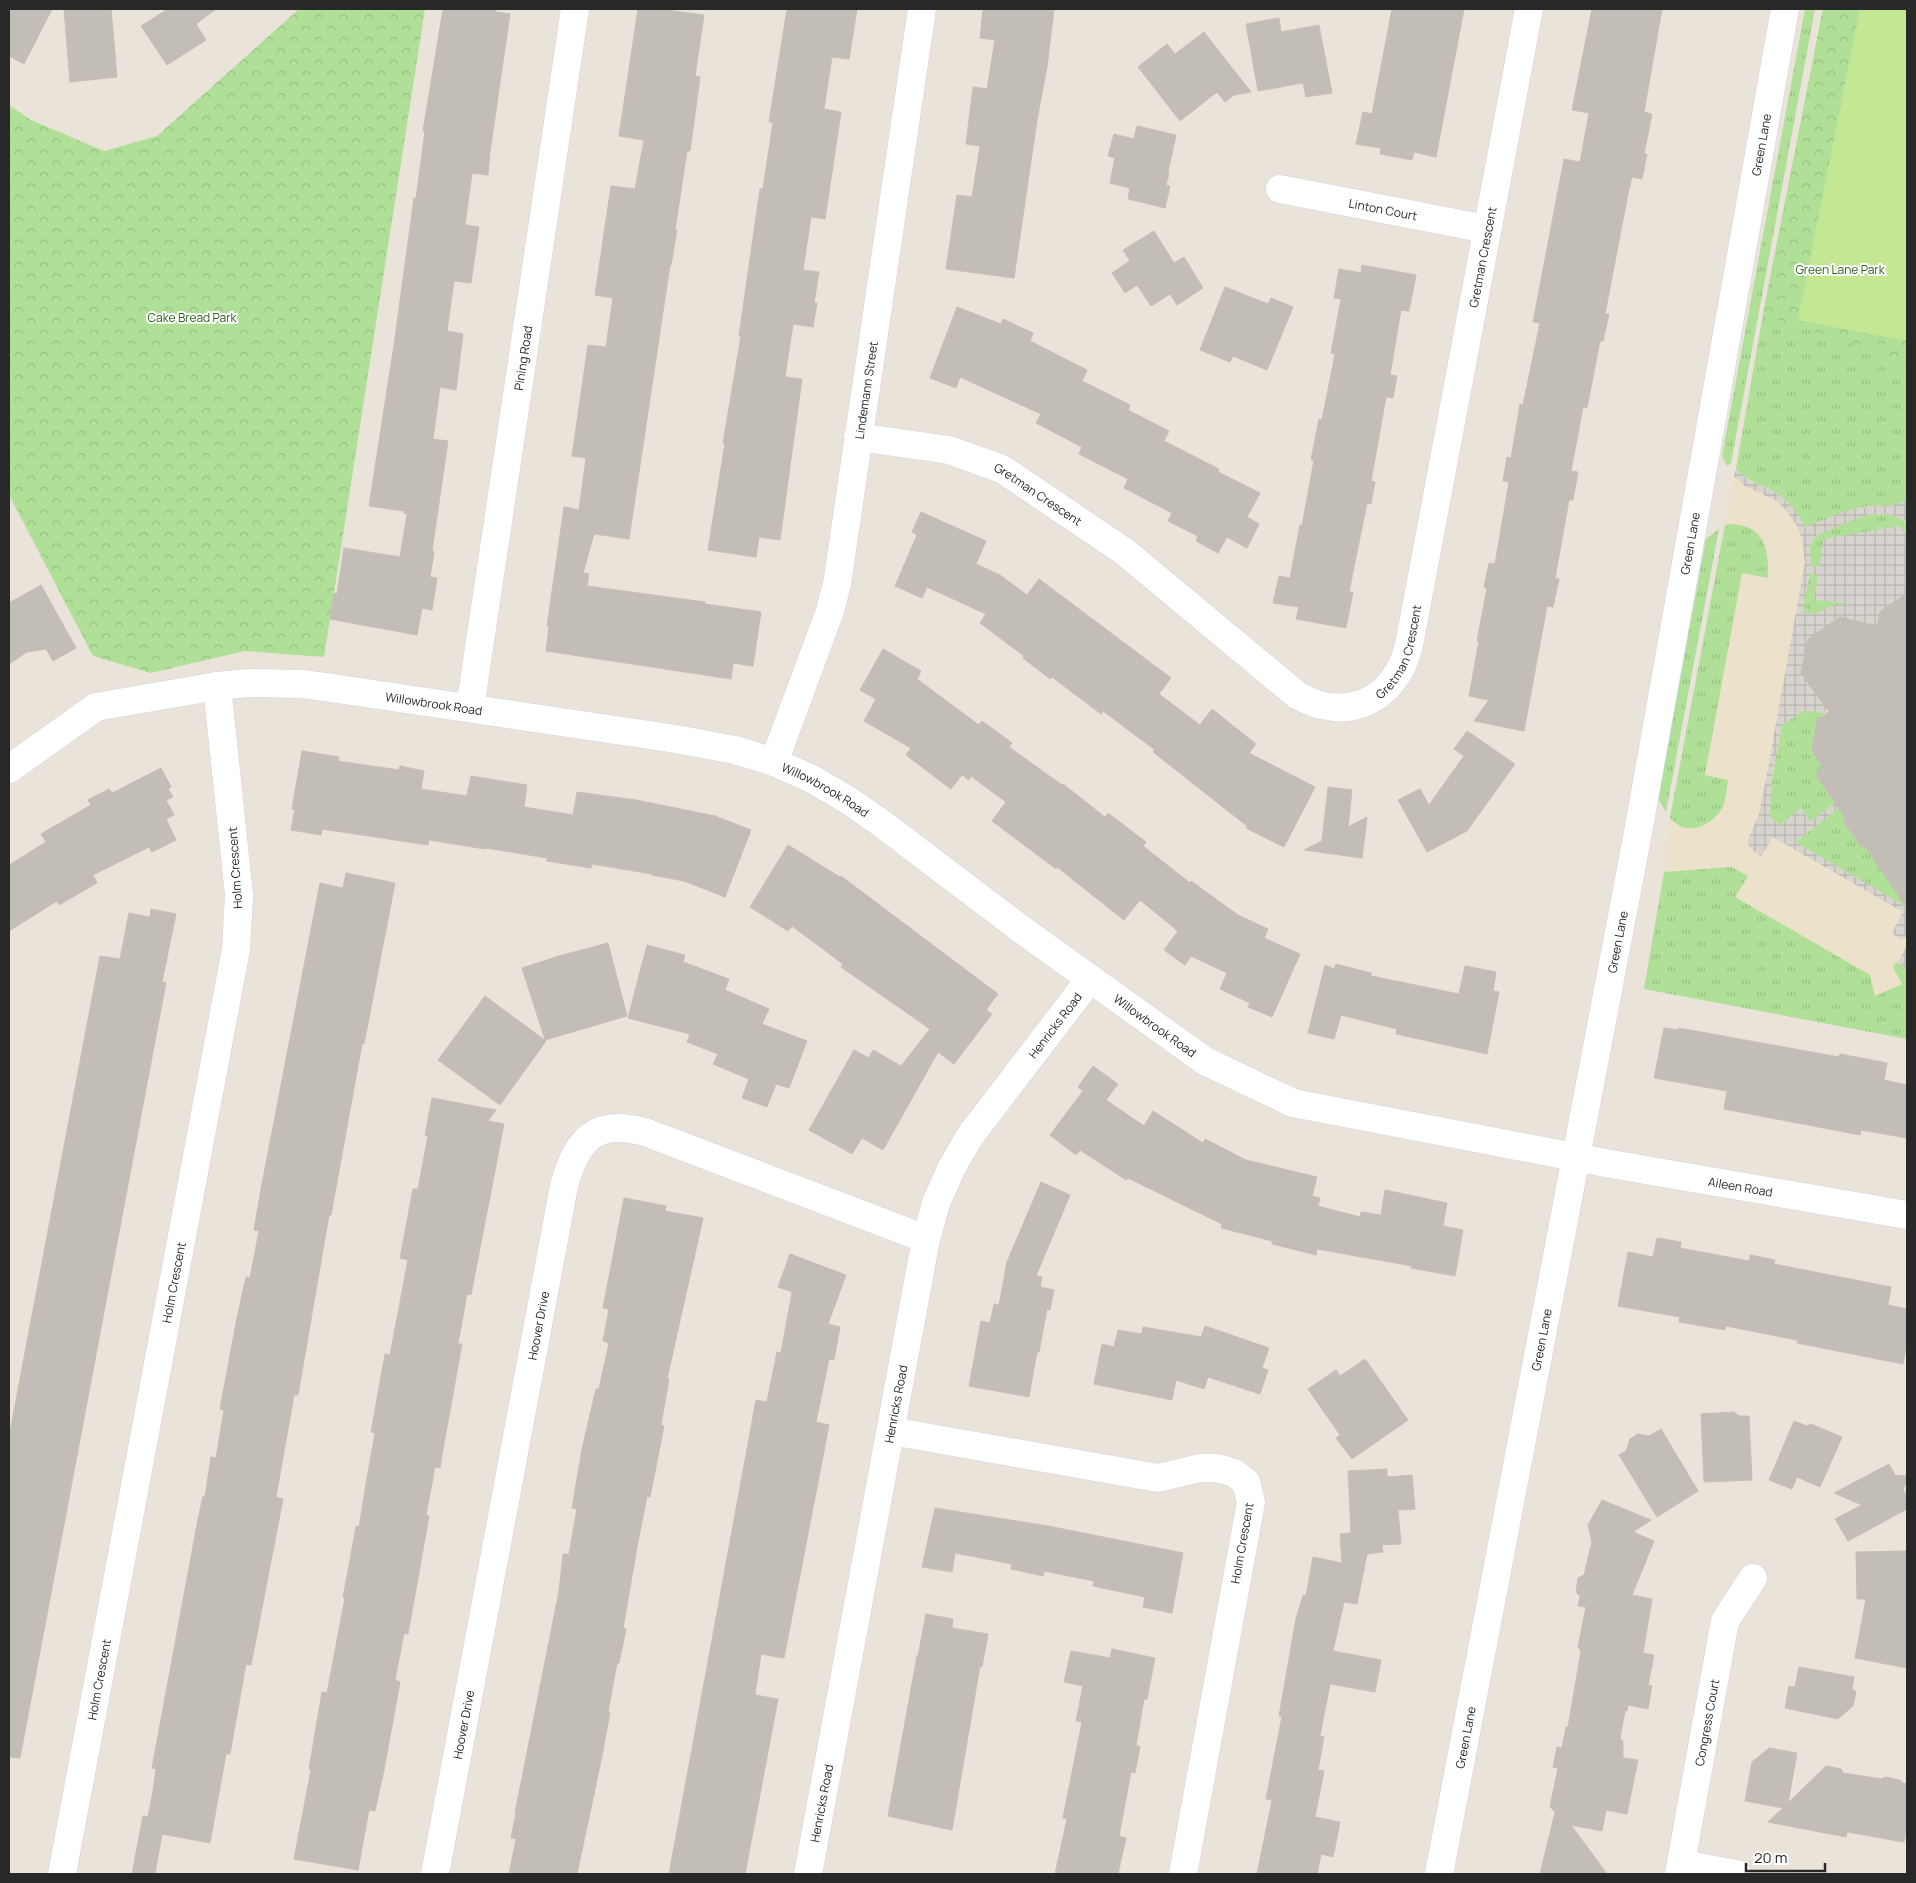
<svg xmlns="http://www.w3.org/2000/svg" width="1916" height="1883" font-family="Manrope,sans-serif">
<defs>
<pattern id="grass-tufts" width="24" height="20" patternUnits="userSpaceOnUse" patternTransform="scale(1.25)"><rect width="24" height="20" fill="#b0e098"/><path d="M3 7l-1-3M5 7V3M7 7l1-3M15 17l-1-3M17 17v-4M19 17l1-3" fill="none" stroke="#97c083"/></pattern>
<pattern id="park-crowns" width="20" height="18" patternUnits="userSpaceOnUse" patternTransform="scale(1.25)"><rect width="20" height="18" fill="#b0e098"/><path d="M2 6a3 3 0 1 1 6 0M12 15a3 3 0 1 1 6 0" fill="none" stroke="#97c083"/></pattern>
<pattern id="plaza-grid" width="8" height="8" patternUnits="userSpaceOnUse" patternTransform="scale(1.25)"><rect width="8" height="8" fill="#d7d3cd"/><path d="M0 4h8M4 0v8" fill="none" stroke="#b9b5b0"/></pattern>
</defs>
<rect width="100%" height="100%" fill="#eae3da"/>
<path fill="#ece1ca" d="M1763,314L1907,365V1039L1644,989L1664,872L1670,818Z"/>
<g fill="url(#grass-tufts)">
<path d="M1805,9H1815L1731,463L1727,466L1722,456Z"/>
<path d="M1823,9H1907V500L1896,505L1866,506L1805,527C1797,513 1788,499 1773,491C1758,483 1749,482 1736,469L1763,314Z"/>
<path d="M1872,514C1884,515 1898,514 1907,523V536L1899,526L1819,567H1811C1811,559 1808,549 1811,543C1817,529 1858,518 1872,514Z"/>
<path d="M1730,524C1765,525 1769,549 1768,578L1742,573L1705,775L1728,780C1727,788 1726,796 1724,804C1719,818 1702,830 1687,828C1680,828 1675,822 1670,818L1725,525Z"/>
<path d="M1719,529L1666,812L1658,799L1706,539Z"/>
<path d="M1810,573L1818,575L1851,603L1813,615C1807,614 1805,613 1803,607Z"/>
<path d="M1804,710L1825,713L1817,720L1812,751L1823,768L1815,774L1835,803L1810,822L1780,825L1770,817C1769,786 1776,756 1782,725Z"/>
<path d="M1839,808L1846,819L1843,821L1862,848L1865,846L1907,907L1795,842Z"/>
<path d="M1731,867L1748,876L1735,897L1870,975L1875,996L1902,984L1893,967L1896,962L1907,969V1039L1644,989L1664,872Z"/>
</g>
<g fill="url(#park-crowns)">
<path d="M299,9H425L324,657L245,651L151,673L93,656L9,495V105L31,120L104,151L157,136Z"/>
<path d="M1823,9H1907V365L1763,314Z"/>
</g>
<path fill="#c3e793" d="M1860,9H1907V341L1798,320Z"/>
<g fill="url(#plaza-grid)" fill-rule="evenodd">
<path d="M1736,469L1750,481L1775,492L1794,508L1805,527L1846,511L1866,506L1896,505L1907,500V523L1905,520L1891,515L1872,514L1855,519L1817,535L1812,540L1810,546L1811,566L1819,567L1824,539L1899,526L1907,536V593L1880,612L1877,626L1827,700L1825,713L1804,710L1782,725L1773,768L1770,804V817L1780,825L1801,808L1810,822L1835,803L1839,808L1795,842L1907,907V935L1902,940L1892,933L1903,912L1773,837L1761,856L1752,850L1749,846L1748,840L1759,814L1767,774L1805,562L1802,539L1797,526L1786,510L1777,501L1745,486L1734,476ZM1810,573L1818,575L1814,600L1848,603L1828,607L1813,615L1805,612L1803,607Z"/>
<path d="M1907,945V969L1898,963Z"/>
</g>
<g fill="#c2bdb6" stroke="#c5bfb4">
<path d="M9,9H52L24,64L9,56Z"/>
<path d="M64,9H111L117,77L70,82Z"/>
<path d="M168,9H216L196,24L206,40L167,65L141,26Z"/>
<path d="M443,9H496V12L510,14L490,152L488,175L472,173L465,225L479,227L471,283L454,281L447,331L463,334L456,390L440,387L433,439L448,441L432,551L434,552L430,577L437,578L432,610L422,608L417,635L330,619L334,593L337,594L344,548L400,557L407,514L404,513V511L369,506L394,345L414,198L416,199L425,131H423Z"/>
<path d="M638,9H659L704,15L695,76L700,77L690,151H687L675,230H677L671,265H670L629,539L594,534L583,573L589,574L587,586L705,602V604L761,612L753,666L733,663L731,679L546,651L549,626H547L564,507L579,510L586,458L572,456L588,345L606,347L613,298L595,295L611,186L635,189L644,140L619,136Z"/>
<path d="M787,9H857L849,59L832,57L824,109L841,112L825,219L811,217L803,270L819,272L814,303H817L813,327L793,324L785,377L802,379L780,540L759,537L756,557L708,550L725,443H723L741,336H739L760,189H763L773,122H769Z"/>
<path d="M983,9H1054L1047,67L1037,120L1014,278L946,269L957,195L972,197L980,146L966,144L973,87L987,89L995,40L980,38Z"/>
<path d="M1392,9H1464L1436,157L1414,152L1412,160L1380,154L1381,148L1356,144L1363,112L1372,114Z"/>
<path d="M1592,9H1662L1644,112L1652,114L1644,154H1647L1642,179L1632,177L1628,194L1605,314H1609L1603,341H1600L1587,408L1583,407L1571,471L1578,472L1573,500H1569L1555,578L1559,579L1553,607L1547,606L1524,731L1474,721L1489,700L1469,696L1479,641H1477L1487,588L1484,587L1489,563L1495,564L1509,482L1503,481L1507,457L1511,458L1520,404L1523,405L1540,323L1533,322L1564,159L1580,162L1589,113L1572,110Z"/>
<path d="M1279,18L1281,32L1319,25L1332,93L1306,97L1303,83L1258,91L1246,24Z"/>
<path d="M1204,32L1251,92L1234,95L1225,102L1217,92L1180,121L1138,67L1167,44L1175,54Z"/>
<path d="M1137,126L1176,135L1168,172L1169,173L1166,185L1170,186L1165,208L1128,199L1130,188L1110,183L1115,158L1108,156L1114,134L1134,139Z"/>
<path d="M1154,231L1174,263L1184,257L1203,288L1177,305L1170,294L1151,306L1137,285L1125,293L1112,273L1130,261L1123,250Z"/>
<path d="M1362,265L1416,275L1409,311L1401,310L1390,375L1397,376L1393,398L1386,397L1371,481L1375,482L1371,504L1367,503L1349,592H1353L1346,628L1296,619L1299,607L1273,603L1279,576L1290,578L1300,525L1302,526L1314,460H1311L1319,419L1322,420L1335,354L1331,353L1341,299L1334,298L1339,269L1361,273Z"/>
<path d="M1225,287L1268,304L1271,298L1293,307L1267,370L1233,356L1230,362L1200,350Z"/>
<path d="M957,307L1001,324L1003,319L1033,333L1030,341L1087,370L1082,381L1130,405L1128,410L1169,431L1164,441L1219,469L1218,472L1260,493L1247,517L1259,524L1247,548L1227,537L1218,553L1196,541L1198,536L1168,521L1172,513L1124,488L1128,479L1079,454L1082,447L1036,423L1041,414L960,377L956,388L930,378Z"/>
<path d="M921,512L986,541L976,564L1000,575L1027,595L1039,579L1171,678L1159,694L1200,725L1212,709L1256,744L1249,753L1315,787L1284,847L1246,828L1247,826L1153,752L1155,750L1103,711L1101,714L1052,677L1050,679L1023,658L1024,656L980,623L986,614L927,587L922,598L895,586L917,535L912,532Z"/>
<path d="M41,585L76,648L53,661L46,649L27,652L9,664V603Z"/>
<path d="M1907,593V908L1865,846L1862,848L1843,821L1846,819L1815,774L1823,768L1812,751L1817,720L1829,712L1801,673L1808,639L1840,617L1877,626L1880,612Z"/>
<path d="M883,649L921,671L917,679L979,725L982,721L1012,743L1009,747L1062,785L1063,784L1105,817L1108,813L1146,842L1143,846L1190,883L1191,881L1238,915L1268,929L1264,938L1300,954L1272,1017L1248,1007L1250,1003L1220,989L1227,973L1191,956L1185,965L1164,950L1178,931L1140,900L1124,920L1057,867L1056,869L992,821L1006,802L971,776L969,780L962,775L951,789L906,755L911,748L864,721L876,699L860,690Z"/>
<path d="M1467,731L1515,764L1467,831L1427,852L1398,800L1420,789L1429,805L1464,756L1454,749Z"/>
<path d="M302,751L339,757L338,761L399,770L400,766L424,771L421,789L467,796L471,776L527,785L524,807L573,815L577,792L636,800L715,816L751,830L725,897L684,881L652,875V874L592,864L591,868L547,861V858L486,848L485,849L429,840L428,845L322,829L321,835L291,830L295,809H292Z"/>
<path d="M161,768L171,787L168,789L173,797L166,800L174,815L166,819L176,840L152,852L149,847L93,875L97,883L59,905L57,901L9,931V865L46,842L41,834L91,805L88,800L109,789L112,793Z"/>
<path d="M1328,787L1352,790L1348,827L1367,817L1362,858L1304,850L1322,841Z"/>
<path d="M788,845L840,877L841,876L998,994L986,1010L992,1014L954,1064L938,1052L883,1150L862,1138L852,1154L809,1130L854,1050L869,1058L873,1050L901,1066L930,1029L841,967L843,964L792,926L788,931L750,907Z"/>
<path d="M346,873L395,883L364,1044H362L331,1215H329L298,1395H294L276,1497L283,1499L251,1665L246,1664L230,1754H226L210,1843L162,1834L155,1874H132L143,1816L148,1817L153,1791L156,1769L152,1768L198,1519L203,1496L205,1497L211,1457L216,1458L224,1410L220,1409L237,1318L246,1277L250,1278L259,1231L254,1230L261,1189L320,883L343,888Z"/>
<path d="M151,909L176,914L162,982L166,983L20,1758L9,1757V1437L100,956L120,959L129,913L150,917Z"/>
<path d="M608,943L627,1016L545,1040L522,968L559,956Z"/>
<path d="M647,945L685,955L683,962L729,979L725,990L769,1009L762,1024L807,1041L789,1088L776,1084L767,1107L742,1098L749,1079L713,1064L718,1054L687,1042L690,1034L628,1018Z"/>
<path d="M1336,964L1371,973V976L1459,994L1465,966L1496,972L1493,991L1499,992L1487,1054L1396,1034L1397,1029L1341,1015L1334,1039L1308,1033L1325,965L1334,969Z"/>
<path d="M485,996L546,1041L500,1105L438,1060Z"/>
<path d="M1664,1028L1678,1030L1679,1028L1839,1057L1840,1054L1887,1063L1884,1080L1907,1085V1138L1861,1130L1860,1135L1724,1109L1727,1091L1654,1078Z"/>
<path d="M1093,1066L1118,1084L1106,1100L1144,1126L1153,1111L1203,1143L1205,1139L1246,1160L1317,1177L1312,1196L1320,1198L1318,1206L1360,1217L1361,1212L1381,1215L1385,1190L1447,1203L1443,1226L1463,1230L1455,1276L1411,1268L1412,1266L1317,1249L1316,1255L1272,1244V1241L1221,1228L1222,1224L1128,1178L1126,1180L1080,1150L1076,1155L1050,1135L1083,1091L1078,1087Z"/>
<path d="M432,1098L496,1110L488,1121L504,1124L471,1295L467,1294L458,1344H462L442,1455L440,1468L435,1467L426,1515L429,1516L408,1634L404,1633L395,1680L400,1682L384,1770L375,1811L369,1810L358,1870L294,1859L311,1770L309,1769L322,1692L327,1693L345,1598L343,1597L350,1560L356,1526L359,1527L366,1484L375,1433L371,1432L385,1354L390,1355L408,1260L400,1258L413,1189H418L428,1136L425,1135Z"/>
<path d="M1041,1182L1070,1195L1036,1276L1042,1277L1040,1287L1054,1290L1050,1310L1047,1309L1039,1352H1037L1029,1397L969,1386L981,1321L990,1323L994,1304L999,1305L1007,1262Z"/>
<path d="M624,1198L666,1206L665,1211L703,1218L667,1379H669L661,1425L664,1426L650,1497L647,1496L638,1542L623,1628L626,1629L619,1663H617L608,1712H610L602,1756L577,1874H509L516,1839L511,1838L516,1813H515L559,1591L563,1554H569L577,1509L572,1508L582,1449L596,1389H599L609,1343L603,1341L609,1309L603,1308Z"/>
<path d="M1657,1238L1681,1242L1680,1248L1749,1261L1750,1255L1775,1260L1774,1264L1891,1287L1888,1305L1907,1309V1342L1903,1364L1797,1343V1340L1726,1326L1725,1330L1679,1322L1680,1317L1618,1306L1628,1252L1653,1257Z"/>
<path d="M790,1254L846,1275L828,1324L840,1327L834,1360L829,1359L816,1422L829,1425L784,1658L761,1654L755,1695L778,1699L745,1874H669L756,1400L767,1402L777,1352L781,1353L792,1292L778,1287Z"/>
<path d="M1205,1326L1269,1348L1262,1368L1268,1370L1260,1394L1208,1377L1204,1389L1176,1380L1172,1400L1094,1384L1102,1344L1114,1347L1118,1330L1142,1334L1143,1327L1201,1337Z"/>
<path d="M1365,1359L1408,1420L1352,1459L1336,1438L1340,1435L1308,1389L1336,1370L1340,1376Z"/>
<path d="M1734,1412L1739,1416H1749L1752,1480L1704,1482L1701,1414Z"/>
<path d="M1794,1421L1807,1426L1811,1424L1842,1437L1820,1487L1797,1477L1792,1489L1769,1480Z"/>
<path d="M1661,1429L1698,1491L1657,1517L1619,1455L1626,1451L1630,1439L1638,1434L1649,1436Z"/>
<path d="M1889,1464L1895,1475L1907,1476V1481L1903,1489L1907,1497V1509L1848,1541L1835,1519L1862,1505L1834,1493Z"/>
<path d="M1387,1469V1477L1412,1475L1415,1509L1398,1510L1401,1544L1382,1545L1383,1552L1367,1554L1357,1604L1344,1602L1333,1651L1381,1660L1375,1692L1330,1684L1320,1736L1324,1737L1318,1770L1324,1771L1315,1817L1340,1822L1333,1857L1321,1854L1317,1874H1257L1272,1800L1266,1799L1282,1716H1279L1296,1619L1303,1595L1306,1596L1313,1557L1342,1563L1340,1534L1351,1533L1348,1471Z"/>
<path d="M1602,1500L1651,1520L1633,1532L1654,1541L1632,1595L1652,1599L1643,1653L1654,1655L1648,1685L1652,1686L1648,1709L1628,1705L1627,1711H1625L1620,1738L1623,1741V1758L1638,1760L1627,1814L1606,1810L1602,1831L1571,1825L1607,1874H1540L1555,1812L1550,1807L1558,1768L1553,1767L1557,1747L1562,1748L1566,1727H1568L1581,1651L1578,1647L1586,1607L1578,1606L1580,1596L1576,1592L1578,1578L1584,1575L1592,1542L1588,1525Z"/>
<path d="M935,1508L1048,1526L1183,1553L1172,1613L1143,1607L1145,1597L1093,1586L1094,1581L1044,1571L1043,1576L1011,1569L1012,1564L955,1553L952,1572L922,1567Z"/>
<path d="M1907,1551V1668L1855,1658L1866,1599H1857L1856,1552Z"/>
<path d="M926,1614L953,1619L952,1628L988,1634L982,1667L980,1666L952,1830L888,1816L917,1656H918Z"/>
<path d="M1112,1649L1155,1658L1147,1699H1144L1136,1746H1140L1135,1773L1131,1772L1119,1836L1126,1838L1118,1874H1055L1067,1819L1063,1818L1082,1722L1076,1721L1083,1686L1064,1682L1071,1651L1110,1658Z"/>
<path d="M1799,1667L1854,1677L1852,1688L1856,1692L1853,1706L1838,1719L1785,1708L1789,1686L1795,1687Z"/>
<path d="M1769,1748L1797,1753L1788,1803L1826,1766L1841,1769L1843,1773L1882,1779L1885,1777L1900,1780L1903,1783L1907,1784V1823L1904,1842L1847,1832L1846,1837L1768,1822L1783,1808L1745,1801L1752,1762Z"/>
</g>
<g fill="none" stroke-linecap="round" stroke-linejoin="round">
<g stroke="#d0d3e1" stroke-width="29">
<g id="minor">
<path id="s1" d="M1280,189L1486,229"/>
<path id="s2" d="M858,437L949,450L1002,469L1125,552L1297,695C1347,724 1396,700 1409,645L1529,9"/>
<path id="s3" d="M470,708L575,9"/>
<path id="s4" d="M774,762L830,611L837,584L922,9"/>
<path d="M891,1431L1158,1478L1200,1468H1217L1234,1473L1246,1482L1251,1502L1183,1874"/>
<path d="M1681,1864L1737,1874"/>
<path id="s5" d="M62,1874L236,949L239,895L217,686"/>
<path id="s6" d="M435,1874L564,1186C577,1140 594,1118 645,1132L926,1239"/>
<path id="s7" d="M808,1874L926,1239L936,1203L952,1167L970,1136L1090,979"/>
<path id="s8" d="M1679,1874L1725,1621L1753,1578"/>
</g>
</g>
<g stroke="#d0d3e1" stroke-width="29">
<g id="tertiary">
<path id="s9" d="M9,769L96,707L217,686L249,683L302,684L325,687L676,739L735,750L774,762L812,779L848,800L881,823L1025,932L1205,1061L1293,1103L1611,1164L1907,1215"/>
<path id="s10" d="M1439,1874L1637,838L1785,9"/>
</g>
</g>
<use href="#minor" stroke="#fff" stroke-width="28"/>
<use href="#tertiary" stroke="#fff" stroke-width="28"/>
</g>
<g text-anchor="middle" dominant-baseline="central" stroke-width="4" stroke-linejoin="round" paint-order="stroke">
<g font-size="12" fill="#282828" stroke="#fff">
<text stroke="none"><textPath href="#s10" startOffset="1759">Green Lane</textPath></text>
<text stroke="none"><textPath href="#s1" startOffset="105">Linton Court</textPath></text>
<text stroke="none"><textPath href="#s2" startOffset="1061">Gretman Crescent</textPath></text>
<text stroke="none"><textPath href="#s3" startOffset="354">Pining Road</textPath></text>
<text stroke="none"><textPath href="#s4" startOffset="385">Lindemann Street</textPath></text>
<text stroke="none"><textPath href="#s2" startOffset="192">Gretman Crescent</textPath></text>
<text stroke="none"><textPath href="#s10" startOffset="1354">Green Lane</textPath></text>
<text stroke="none"><textPath href="#s2" startOffset="656">Gretman Crescent</textPath></text>
<text stroke="none"><textPath href="#s9" startOffset="448">Willowbrook Road</textPath></text>
<text stroke="none"><textPath href="#s9" startOffset="852">Willowbrook Road</textPath></text>
<text transform="translate(235 868) rotate(-94)">Holm Crescent</text>
<text stroke="none"><textPath href="#s10" startOffset="949">Green Lane</textPath></text>
<text stroke="none"><textPath href="#s7" startOffset="898">Henricks Road</textPath></text>
<text stroke="none"><textPath href="#s9" startOffset="1258">Willowbrook Road</textPath></text>
<text stroke="none"><textPath href="#s9" startOffset="1872">Aileen Road</textPath></text>
<text stroke="none"><textPath href="#s5" startOffset="602">Holm Crescent</textPath></text>
<text stroke="none"><textPath href="#s6" startOffset="558">Hoover Drive</textPath></text>
<text stroke="none"><textPath href="#s10" startOffset="544">Green Lane</textPath></text>
<text stroke="none"><textPath href="#s7" startOffset="478">Henricks Road</textPath></text>
<text transform="translate(1242 1543) rotate(-80)">Holm Crescent</text>
<text stroke="none"><textPath href="#s5" startOffset="198">Holm Crescent</textPath></text>
<text stroke="none"><textPath href="#s8" startOffset="154">Congress Court</textPath></text>
<text stroke="none"><textPath href="#s6" startOffset="152">Hoover Drive</textPath></text>
<text stroke="none"><textPath href="#s10" startOffset="139">Green Lane</textPath></text>
<text stroke="none"><textPath href="#s7" startOffset="72">Henricks Road</textPath></text>
</g>
<g font-size="12" fill="#2a621b" stroke="#fff">
<text x="1840" y="269">Green Lane Park</text>
<text x="192" y="317">Cake Bread Park</text>
</g>
</g>
<rect width="1916" height="1883" fill="none" stroke="#282828" stroke-width="20"/>
<path d="M1746 1863v8h79v-8" fill="none" stroke="#282828" stroke-width="2.5"/>
<text x="1754" y="1863" font-size="15" fill="#282828" stroke="#ffffff" stroke-width="4" paint-order="stroke">20 m</text>
</svg>
